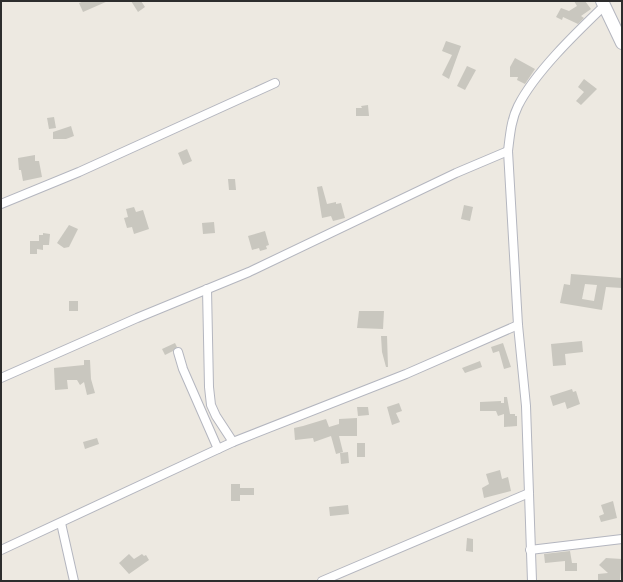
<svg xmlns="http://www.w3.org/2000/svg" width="623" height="582" font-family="'Fira Sans',sans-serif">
<rect width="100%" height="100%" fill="#ede9e1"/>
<g fill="#c9c7bf" fill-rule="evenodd">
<path d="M84,1H108L83,12L79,3Z"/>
<path d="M131,1H141L145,7L138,12Z"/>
<path d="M574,1H585L591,9L581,16L584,18L578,24L563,17L562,20L556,17L561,8L569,11L577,6Z"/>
<path d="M446,41L461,46L449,79L442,75L452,55L442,51Z"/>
<path d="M515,58L535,69L525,84L517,80L518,77H510V67Z"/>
<path d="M467,66L476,70L465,90L457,86Z"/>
<path d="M584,79L597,89L581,105L576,101L584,92L578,87Z"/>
<path d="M368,105L369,116H356V108H362L361,106Z"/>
<path d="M54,117L56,128L49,129L47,118Z"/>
<path d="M71,126L74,136L66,139H53V132Z"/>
<path d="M187,149L192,161L183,165L178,153Z"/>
<path d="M35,155V161H39L42,177L23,181L21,170H19L18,158Z"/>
<path d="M228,179H235L236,190H229Z"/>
<path d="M322,186L327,204L336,202V204L341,203L345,218L333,221L331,216L322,218L317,187Z"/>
<path d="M464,205L473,207L470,221L461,219Z"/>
<path d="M134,207L136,212L143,210L149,229L134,234L132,227L127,228L124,218L128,217L126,209Z"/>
<path d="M214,222L215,233L203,234L202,223Z"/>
<path d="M69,225L78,229L69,247L64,248L57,243Z"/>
<path d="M265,231L269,245L266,246L267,249L260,251L259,248L252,250L248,236Z"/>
<path d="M43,233L50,234L49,245H43V250L37,249V254H30V241H39V235H43Z"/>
<path d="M571,274L622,278V288L606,287L602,310L560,303L564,284L570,285ZM585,284L597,285L594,301L582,299Z"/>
<rect x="69" y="301" width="9" height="10"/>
<path d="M359,311H384L383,329L357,328Z"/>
<path d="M381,336H387L388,367H386L382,352Z"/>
<path d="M582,341L583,352L565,354L566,365L553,366L551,344Z"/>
<path d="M175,343L177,347L173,351L165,355L162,349Z"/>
<path d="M503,343L511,367L504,369L499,351L493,353L491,347Z"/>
<path d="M84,360H90L91,379L95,393L87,395L84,382L80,385L77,380H67L68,389L55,390L54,368L84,365Z"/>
<path d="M480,361L482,367L465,373L462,368Z"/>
<path d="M572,389L573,392L576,391L580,404L567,409L565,402L553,406L550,396Z"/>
<path d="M504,397H507L510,414H515V416H517V426L504,427V414L498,416L496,411H480V402L501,401V403H504Z"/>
<path d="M399,403L402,411L396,413L400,422L392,425L387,407Z"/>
<path d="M357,407H368L369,415L358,416Z"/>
<path d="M357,418V436H339L343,452L336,454L331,436L314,442L313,438L295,440L294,428L303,426L326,419L329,427L339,424V419Z"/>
<path d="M97,438L99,444L85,449L83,442Z"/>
<rect x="357" y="443" width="8" height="14"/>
<path d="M348,452L349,463L341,464L340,453Z"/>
<path d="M500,470L502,479L508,477L511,491L484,498L482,488L489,484L486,474Z"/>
<path d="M231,484H240V488H254V495H240V501H231Z"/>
<path d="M613,501L617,518L601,522L599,516L604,514L601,505Z"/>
<path d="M348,505L349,514L330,516L329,507Z"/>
<path d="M467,538L473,539V552L466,551Z"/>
<path d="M570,551L572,563H577V571H565V561L545,563L544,554Z"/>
<path d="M129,554L134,559L142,554L144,556L146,555L149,560L129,574L119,563Z"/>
<path d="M606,558L622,559L620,581H598V574L608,573L599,565Z"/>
</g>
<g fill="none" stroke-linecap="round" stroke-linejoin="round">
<g stroke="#b4b6bf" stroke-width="10">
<g id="street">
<path d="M1,204L79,172L275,83"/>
<path d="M207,289L209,387L211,405L216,416L233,442"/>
<path d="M178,352L183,369L218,449"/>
<path d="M1,378L137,318L249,272L456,173L508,151"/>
<path d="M61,523L74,581"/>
<path d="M1,550L233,442L406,374L518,325"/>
<path d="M530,550L622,539"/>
<path d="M322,581L529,493"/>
<path d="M532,581L526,406L518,325L508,151C510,135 511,120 518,106C535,72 577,32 604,6"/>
</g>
</g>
<g stroke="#b4b6bf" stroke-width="14">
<path id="secondary" d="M602,1L622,43"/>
</g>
<use href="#street" stroke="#fff" stroke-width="8"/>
<use href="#secondary" stroke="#fff" stroke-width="12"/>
</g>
<rect width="623" height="582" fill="none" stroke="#2d2d2d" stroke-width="4"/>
</svg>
